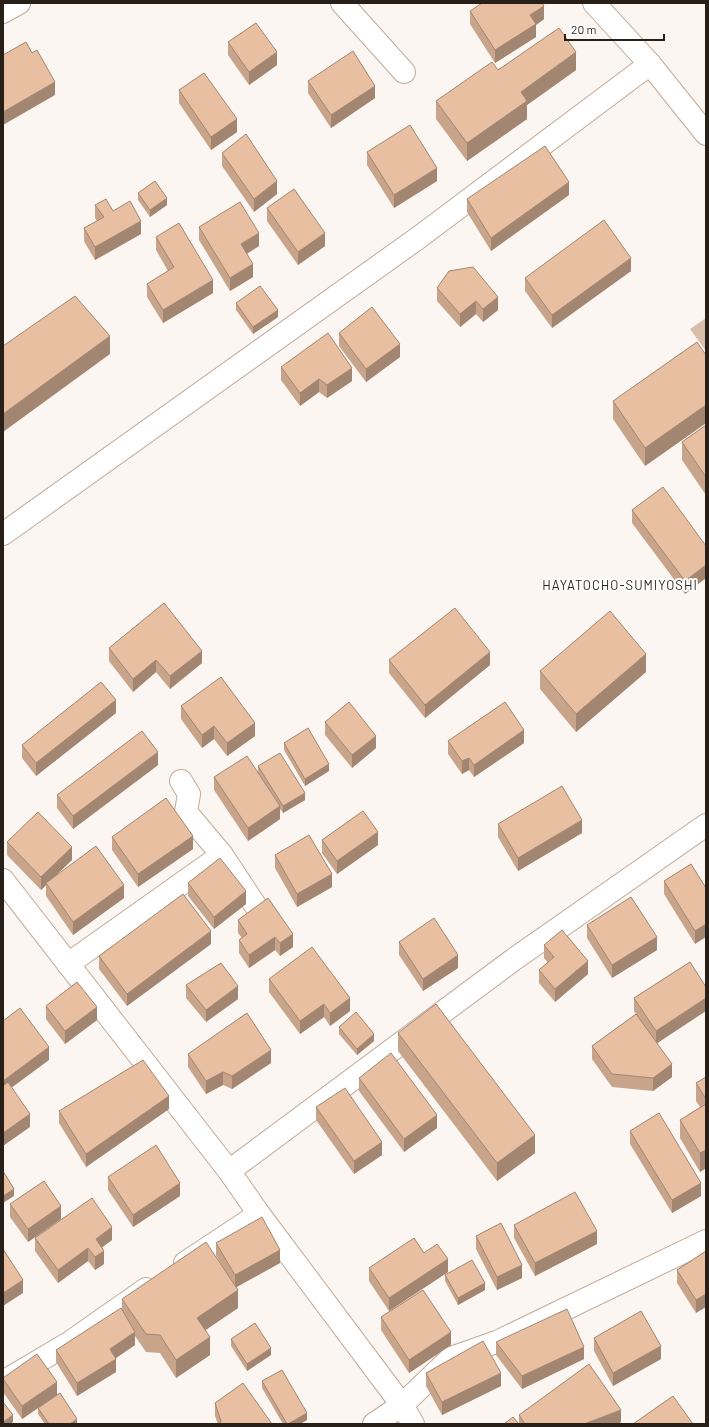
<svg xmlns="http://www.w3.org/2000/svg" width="709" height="1427" font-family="Barlow,sans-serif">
<rect width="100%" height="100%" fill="#fbf6f2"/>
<path fill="#d8bfac" d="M706,318V351L690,329Z"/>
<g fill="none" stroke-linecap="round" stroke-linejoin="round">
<g stroke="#c2aa98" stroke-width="24">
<g id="street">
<path d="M342,3L404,72"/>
<path d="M594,3L650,64L706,134"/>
<path d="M3,12L19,3"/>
<path d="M3,534L418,238L650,64"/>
<path d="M181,781L189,794L186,812L222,855L255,905"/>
<path d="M3,880L229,1171L259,1214L402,1405L413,1424"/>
<path d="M68,964L222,855"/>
<path d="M229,1171L513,960L706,825"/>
<path d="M185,1263L259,1214"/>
<path d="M3,1382L69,1343L146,1289"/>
<path d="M374,1424L402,1405L451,1358L499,1341L706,1241"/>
</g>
</g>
<use href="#street" stroke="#fff" stroke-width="22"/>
</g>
<g fill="#c8a48a">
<path d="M470,11L544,19L536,25V37L495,63L470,24Z"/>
<path d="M228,42L277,65L249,85L228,55Z"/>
<path d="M498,70H576L527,105V119L467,161L436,119V101Z"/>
<path d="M308,81L375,98L331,128L308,93Z"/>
<path d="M179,90L237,132L211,150L179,103Z"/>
<path d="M367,152L437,181L394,208L367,165Z"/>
<path d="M222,153L277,194L254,212L222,166Z"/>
<path d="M138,193L167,205L150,217L138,200Z"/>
<path d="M569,195L491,251L467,212V199Z"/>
<path d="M95,205L113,211L141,234L95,260L84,241V228L97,221L95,218Z"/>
<path d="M267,208L325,246L298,265L267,221Z"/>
<path d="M199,227L259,246L247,254L253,277L230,291L199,240Z"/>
<path d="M156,237L213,293L163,323L147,297V284L168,271L156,250Z"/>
<path d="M449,271L498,310L483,322L476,314L460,327L437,301V288Z"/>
<path d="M631,271L552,328L525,291V278Z"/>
<path d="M236,303L278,317L253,334L236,310Z"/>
<path d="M339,333L400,357L366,382L339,346Z"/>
<path d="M706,355V423L645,466L613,419V401Z"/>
<path d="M281,367L352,381L327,398L319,392L300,406L281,380Z"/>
<path d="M706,425V495L682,460V442Z"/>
<path d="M632,510L706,546V578L685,594L632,523Z"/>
<path d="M109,648L202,663L170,689L156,672L133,692L109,661Z"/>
<path d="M389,660L490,665L425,718L389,673Z"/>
<path d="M540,671L646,672L576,732L540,689Z"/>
<path d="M181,706L255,736L227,756L214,739L202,748L181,719Z"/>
<path d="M116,713L36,776L22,758V745Z"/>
<path d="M325,722L376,748L352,768L325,735Z"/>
<path d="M448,741L524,743L474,777L469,770L462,774L448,754Z"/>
<path d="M284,743L329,771L305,786L284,750Z"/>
<path d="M158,765L73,829L57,808V795Z"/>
<path d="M258,766L305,800L283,813L280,809V819L248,841L214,790V777L258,773Z"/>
<path d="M498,824L582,833L518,871L498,837Z"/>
<path d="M112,837L193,849L138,887L112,850Z"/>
<path d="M322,840L378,845L337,874L322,853Z"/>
<path d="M7,842L72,860L55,876L124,898L73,935L46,896V885L41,890L7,855Z"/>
<path d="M275,855L332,887L297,907L275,868Z"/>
<path d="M664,881L706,888L695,944L664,894Z"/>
<path d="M188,883L246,904L214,929L188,896Z"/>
<path d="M268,898L293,947L280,956L275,950L249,968L239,953V940L242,938L238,933V920Z"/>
<path d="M587,925L657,950L612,978L587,938Z"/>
<path d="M399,942L458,968L423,991L399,955Z"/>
<path d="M211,944L127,1006L99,969V956Z"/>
<path d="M544,945L588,974L555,1002L539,983V970L548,963L544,958Z"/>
<path d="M690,962L657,1043L672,1077L653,1091L612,1087L592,1059V1046L636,1014L634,1011V998Z"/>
<path d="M269,979L350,1011L330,1026L324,1017L300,1034L269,992Z"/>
<path d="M186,985L238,999L206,1022L186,998Z"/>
<path d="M46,1006L97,1020L65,1044L46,1019Z"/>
<path d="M339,1027L374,1041L357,1055L339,1034Z"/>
<path d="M398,1033L535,1153L497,1181L398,1051Z"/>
<path d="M188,1054L271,1063L232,1089L223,1085L206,1094L188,1067Z"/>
<path d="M706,1077V1168L700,1172L680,1138V1120L700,1107L696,1101V1083Z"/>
<path d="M359,1078L437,1128L404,1152L359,1091Z"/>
<path d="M316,1107L382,1155L354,1174L316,1120Z"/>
<path d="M169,1109L86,1167L59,1123V1111Z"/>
<path d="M630,1131L701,1196L672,1213L630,1144Z"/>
<path d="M108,1177L180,1196L133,1227L108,1190Z"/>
<path d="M10,1204L61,1219L28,1242L10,1217Z"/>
<path d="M514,1225L597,1244L535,1276L514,1238Z"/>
<path d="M476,1236L522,1278L497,1290L476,1249Z"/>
<path d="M35,1238L112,1240L102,1247L104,1264L95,1270L88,1261L58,1283L35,1251Z"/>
<path d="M216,1243L280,1263L236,1287L238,1308L205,1330L210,1355L176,1378L160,1353L146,1352L135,1336V1345L116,1358V1372L77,1396L56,1362V1350L122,1311V1299L223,1268L216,1255Z"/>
<path d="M706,1251L696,1313L677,1283V1270Z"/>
<path d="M424,1253L448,1272L389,1311L369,1281V1268Z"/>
<path d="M445,1275L485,1290L458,1305L445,1281Z"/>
<path d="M381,1317L451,1345L409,1373L381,1330Z"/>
<path d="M594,1338L661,1359L613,1386L594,1351Z"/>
<path d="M231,1339L271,1355L247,1371L231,1346Z"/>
<path d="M496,1342L584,1359L522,1389L496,1355Z"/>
<path d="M426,1373L501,1386L442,1415L426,1386Z"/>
<path d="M3,1378L57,1395L77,1424H45L38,1414V1408L22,1419L3,1392Z"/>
<path d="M262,1381L307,1420L300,1424H283L262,1388Z"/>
<path d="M215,1403L272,1424H218L215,1416Z"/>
<path d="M519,1415L621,1422L617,1424H504H519Z"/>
</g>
<g fill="#a28671">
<path d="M544,6V19L536,25V37L495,63V50L530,15Z"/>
<path d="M277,52V65L249,85V72Z"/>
<path d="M576,52V70L527,105V119L467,161V143L521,92Z"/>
<path d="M55,82V95L3,125V112Z"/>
<path d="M375,86V98L331,128V115Z"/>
<path d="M237,119V132L211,150V137Z"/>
<path d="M437,168V181L394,208V195Z"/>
<path d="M277,181V194L254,212V199Z"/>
<path d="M569,182V195L491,251V238Z"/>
<path d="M167,198V205L150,217V210Z"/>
<path d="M141,221V234L95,260V247Z"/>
<path d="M259,233V246L241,257V244Z"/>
<path d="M325,233V246L298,265V252Z"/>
<path d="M631,258V271L552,328V315Z"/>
<path d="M253,264V277L230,291V278Z"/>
<path d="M213,280V293L163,323V310Z"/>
<path d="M498,297V310L483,322V309Z"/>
<path d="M476,301V314L460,327V314Z"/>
<path d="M278,310V317L253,334V327Z"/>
<path d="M110,336V354L3,432V414Z"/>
<path d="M400,344V357L366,382V369Z"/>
<path d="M352,368V381L327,398V385Z"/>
<path d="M319,379V392L300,406V393Z"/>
<path d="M706,405V423L645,466V448Z"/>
<path d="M706,565V578L685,594V581Z"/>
<path d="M202,651V663L170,689V676Z"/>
<path d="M490,652V665L425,718V705Z"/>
<path d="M646,654V672L576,732V714Z"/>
<path d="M156,660V672L133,692V679Z"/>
<path d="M116,700V713L36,776V763Z"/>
<path d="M255,723V736L227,756V743Z"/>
<path d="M214,726V739L202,748V735Z"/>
<path d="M524,730V743L474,777V765Z"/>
<path d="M376,736V748L352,768V755Z"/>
<path d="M158,752V765L73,829V816Z"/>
<path d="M469,758V770L462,774V761Z"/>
<path d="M329,764V771L305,786V779Z"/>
<path d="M305,793V800L283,813V806Z"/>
<path d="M280,806V819L248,841V828Z"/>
<path d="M582,820V833L518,871V858Z"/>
<path d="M378,832V845L337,874V861Z"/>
<path d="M193,836V849L138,887V874Z"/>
<path d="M72,847V860L47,884L46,883V885L41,890V877Z"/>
<path d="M332,874V887L297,907V894Z"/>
<path d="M124,885V898L73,935V922Z"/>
<path d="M246,891V904L214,929V917Z"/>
<path d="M706,924V937L695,944V931Z"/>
<path d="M211,931V944L127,1006V994Z"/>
<path d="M293,934V947L280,956V943Z"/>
<path d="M275,937V950L249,968V955Z"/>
<path d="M657,937V950L612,978V965Z"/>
<path d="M458,955V968L423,991V979Z"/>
<path d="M588,961V974L555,1002V989Z"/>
<path d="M238,986V999L206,1022V1010Z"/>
<path d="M350,998V1011L330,1026V1013Z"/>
<path d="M706,998V1011L656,1044V1031Z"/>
<path d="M324,1004V1017L300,1034V1021Z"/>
<path d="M97,1007V1020L65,1044V1031Z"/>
<path d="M374,1034V1041L357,1055V1049Z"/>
<path d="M49,1047V1060L3,1094V1081Z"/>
<path d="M271,1050V1063L232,1089V1076Z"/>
<path d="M672,1064V1077L653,1091V1078Z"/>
<path d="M223,1072V1085L206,1094V1081Z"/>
<path d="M169,1096V1109L86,1167V1154Z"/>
<path d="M30,1114V1127L3,1146V1133Z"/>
<path d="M437,1115V1128L404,1152V1139Z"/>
<path d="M535,1135V1153L497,1181V1163Z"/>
<path d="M382,1142V1155L354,1174V1161Z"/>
<path d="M706,1150V1168L700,1172V1153Z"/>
<path d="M180,1183V1196L133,1227V1215Z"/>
<path d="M701,1183V1196L672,1213V1200Z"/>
<path d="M14,1189V1196L3,1203V1196Z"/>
<path d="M61,1206V1219L28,1242V1229Z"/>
<path d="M112,1227V1240L96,1252V1239Z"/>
<path d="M597,1231V1244L535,1276V1263Z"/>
<path d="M88,1248V1261L58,1283V1270Z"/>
<path d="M280,1250V1263L235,1288V1275Z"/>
<path d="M104,1251V1264L95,1270V1257Z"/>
<path d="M448,1259V1272L389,1311V1298Z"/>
<path d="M522,1265V1278L497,1290V1277Z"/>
<path d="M23,1280V1293L3,1306V1293Z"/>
<path d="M485,1283V1290L458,1305V1298Z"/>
<path d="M238,1290V1308L197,1336V1318Z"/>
<path d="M706,1294V1307L696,1313V1300Z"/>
<path d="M135,1332V1345L110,1362V1349Z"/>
<path d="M451,1332V1345L409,1373V1360Z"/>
<path d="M210,1337V1355L176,1378V1360Z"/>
<path d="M661,1346V1359L613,1386V1373Z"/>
<path d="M584,1347V1359L522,1389V1376Z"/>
<path d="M271,1348V1355L247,1371V1364Z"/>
<path d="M116,1359V1372L77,1396V1383Z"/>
<path d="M501,1373V1386L442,1415V1402Z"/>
<path d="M57,1382V1395L22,1419V1406Z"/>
<path d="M621,1410V1422L617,1424H584Z"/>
<path d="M307,1413V1420L300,1424H288Z"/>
<path d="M13,1415V1422L10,1424H3V1422Z"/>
<path d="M77,1419V1424H70Z"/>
</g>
<g fill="#e8bfa1" stroke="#a28671">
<path d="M482,3H542L544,6L530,15L536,24L495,50L470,11Z"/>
<path d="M256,23L277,52L249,72L228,42Z"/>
<path d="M559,28L576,52L521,92L527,101L467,143L436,101L492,62L498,70Z"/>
<path d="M26,42L32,53L37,50L55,82L3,112V55Z"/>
<path d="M353,51L375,86L331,115L308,81Z"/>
<path d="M204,73L237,119L211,137L179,90Z"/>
<path d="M410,125L437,168L394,195L367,152Z"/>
<path d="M246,134L277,181L254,199L222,153Z"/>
<path d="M545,146L569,182L491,238L467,199Z"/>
<path d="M155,181L167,198L150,210L138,193Z"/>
<path d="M294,189L325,233L298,252L267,208Z"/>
<path d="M106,199L113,211L130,201L141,221L95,247L84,228L104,217L95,205Z"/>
<path d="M240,202L259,233L241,244L253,264L230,278L199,227Z"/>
<path d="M604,220L631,258L552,315L525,278Z"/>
<path d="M179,223L213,280L163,310L147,284L174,267L156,237Z"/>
<path d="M473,267L498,297L483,309L476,301L460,314L437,288L449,271Z"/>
<path d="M260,286L278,310L253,327L236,303Z"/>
<path d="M75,296L110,336L3,414V346Z"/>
<path d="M372,307L400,344L366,369L339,333Z"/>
<path d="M328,333L352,368L327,385L319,379L300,393L281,367Z"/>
<path d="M697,342L706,355V405L645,448L613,401Z"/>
<path d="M706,425V477L682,442Z"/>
<path d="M663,487L706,546V565L685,581L632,510Z"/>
<path d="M164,603L202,651L170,676L156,660L133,679L109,648Z"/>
<path d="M455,608L490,652L425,705L389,660Z"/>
<path d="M610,611L646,654L576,714L540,671Z"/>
<path d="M221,677L255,723L227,743L214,726L202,735L181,706Z"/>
<path d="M101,682L116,700L36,763L22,745Z"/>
<path d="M349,702L376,736L352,755L325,722Z"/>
<path d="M505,702L524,730L474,765L469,758L462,761L448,741Z"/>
<path d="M308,728L329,764L305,779L284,743Z"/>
<path d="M142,731L158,752L73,816L57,795Z"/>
<path d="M280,753L305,793L283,806L258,766Z"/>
<path d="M247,756L280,806L248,828L214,777Z"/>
<path d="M562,786L582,820L518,858L498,824Z"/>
<path d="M166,798L193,836L138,874L112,837Z"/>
<path d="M363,811L378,832L337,861L322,840Z"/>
<path d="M38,812L72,847L41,877L7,842Z"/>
<path d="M309,835L332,874L297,894L275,855Z"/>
<path d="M96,846L124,885L73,922L46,883Z"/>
<path d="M220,858L246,891L214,917L188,883Z"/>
<path d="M691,864L706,888V924L695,931L664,881Z"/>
<path d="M183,894L211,931L127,994L99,956Z"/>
<path d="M631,897L657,937L612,965L587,925Z"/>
<path d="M268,898L293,934L280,943L275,937L249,955L239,940L247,934L238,920Z"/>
<path d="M434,918L458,955L423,979L399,942Z"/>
<path d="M562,930L588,961L555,989L539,970L554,957L544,945Z"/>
<path d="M312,947L350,998L330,1013L324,1004L300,1021L269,979Z"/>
<path d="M690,962L706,987V998L656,1031L634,998Z"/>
<path d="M221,963L238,986L206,1010L186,985Z"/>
<path d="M77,982L97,1007L65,1031L46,1006Z"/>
<path d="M436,1004L535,1135L497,1163L398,1033Z"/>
<path d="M20,1008L49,1047L3,1081V1021Z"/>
<path d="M356,1012L374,1034L357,1049L339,1027Z"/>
<path d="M247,1013L271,1050L232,1076L223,1072L206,1081L188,1054Z"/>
<path d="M636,1014L672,1064L653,1078L612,1074L592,1046Z"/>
<path d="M391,1053L437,1115L404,1139L359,1078Z"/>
<path d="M143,1060L169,1096L86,1154L59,1111Z"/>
<path d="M706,1077V1099L696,1083Z"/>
<path d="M8,1082L30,1114L3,1133V1086Z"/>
<path d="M345,1088L382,1142L354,1161L316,1107Z"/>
<path d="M706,1104V1150L700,1153L680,1120Z"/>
<path d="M659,1113L701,1183L672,1200L630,1131Z"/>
<path d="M156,1145L180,1183L133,1215L108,1177Z"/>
<path d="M3,1171L14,1189L3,1196Z"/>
<path d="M44,1181L61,1206L28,1229L10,1204Z"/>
<path d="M575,1192L597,1231L535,1263L514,1225Z"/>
<path d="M92,1198L112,1227L96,1239L104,1251L95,1257L88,1248L58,1270L35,1238Z"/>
<path d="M262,1217L280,1250L235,1275L216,1243Z"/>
<path d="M501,1223L522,1265L497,1277L476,1236Z"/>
<path d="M414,1238L424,1253L437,1244L448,1259L389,1298L369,1268Z"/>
<path d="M206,1242L238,1290L197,1318L210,1337L176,1360L160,1335L146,1334L122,1299Z"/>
<path d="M3,1249L23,1280L3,1293Z"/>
<path d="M706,1251V1294L696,1300L677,1270Z"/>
<path d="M472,1260L485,1283L458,1298L445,1275Z"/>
<path d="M423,1290L451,1332L409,1360L381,1317Z"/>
<path d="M121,1308L135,1332L110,1349L116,1359L77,1383L56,1350Z"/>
<path d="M567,1309L584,1347L522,1376L496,1342Z"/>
<path d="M641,1311L661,1346L613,1373L594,1338Z"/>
<path d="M255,1323L271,1348L247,1364L231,1339Z"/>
<path d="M483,1341L501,1373L442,1402L426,1373Z"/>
<path d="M37,1354L57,1382L22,1406L3,1379V1378Z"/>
<path d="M589,1364L621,1410L584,1424H525L519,1415Z"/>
<path d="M282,1370L307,1413L288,1424H287L262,1381Z"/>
<path d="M243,1383L272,1424H219L221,1421L215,1403Z"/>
<path d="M60,1393L77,1419L70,1424H49L38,1408Z"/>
<path d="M673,1396L693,1424H633Z"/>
<path d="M3,1402L13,1415L3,1422Z"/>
<path d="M513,1417L519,1424H504Z"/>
</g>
<g text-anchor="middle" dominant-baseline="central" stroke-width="4" stroke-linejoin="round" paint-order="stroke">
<g font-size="13" letter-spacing="1" fill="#281f18" stroke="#fff">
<text x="620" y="585">HAYATOCHO-SUMIYOSHI</text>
</g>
</g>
<rect width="709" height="1427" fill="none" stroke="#281f18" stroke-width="8"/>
<path d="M565 34v6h99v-6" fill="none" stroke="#281f18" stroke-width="2"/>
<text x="571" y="34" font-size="12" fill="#281f18" stroke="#ffffff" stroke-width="3" paint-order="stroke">20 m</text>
</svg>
